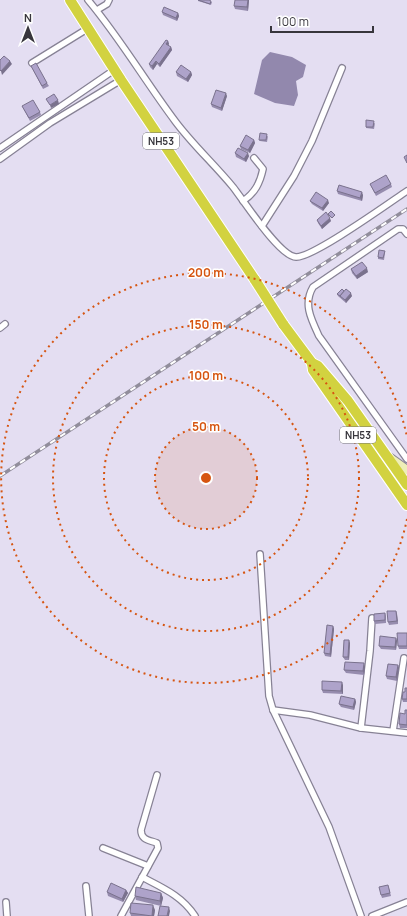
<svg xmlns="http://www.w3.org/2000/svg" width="407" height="916" font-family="Manrope,sans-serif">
<rect width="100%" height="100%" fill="#e4def2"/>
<path fill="#9288ad" d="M270,52L292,57L306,65L303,77L296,81L298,95L294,106L275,103L254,94L262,60Z"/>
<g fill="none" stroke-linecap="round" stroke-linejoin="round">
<g stroke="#878295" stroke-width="8">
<g id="minor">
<path d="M88,0C120,38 145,81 175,121C192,144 214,164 233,187C244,201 280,257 296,257C313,258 389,203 407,191"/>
<path d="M97,10L107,4L109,0"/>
<path d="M32,63L87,29"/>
<path d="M0,148L114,70"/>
<path d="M0,159L50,123L121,80"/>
<path d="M243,201C255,193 260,183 263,169L254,158"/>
<path d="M262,226L294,176L312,141L342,68"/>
<path d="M407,234L403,229H398L313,287C303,304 311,319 319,336L407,459"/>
<path d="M0,328L5,324"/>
<path d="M260,554L269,696L273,710L329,827L361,916"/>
<path d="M273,710L310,715L361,728L407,733"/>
<path d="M361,728L370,651L372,618"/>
<path d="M393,731L404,658"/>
<path d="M103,848L148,866"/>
<path d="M142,877C163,888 182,896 195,916"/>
<path d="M86,886L89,916"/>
<path d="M6,902L7,916"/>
<path d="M121,916L158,848L157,843C149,840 141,840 141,830L157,775"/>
<path d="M372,916L407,902"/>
</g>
</g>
<g stroke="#878295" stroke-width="10">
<path id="secondary" d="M389,457L407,470"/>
</g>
<g stroke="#fff" stroke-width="12">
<g id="trunk">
<path d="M70,0L121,80L255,280"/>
<path d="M283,324L312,363L318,366L348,401L407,485"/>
<path d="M312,363L313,370L407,505"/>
</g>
</g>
<use href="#minor" stroke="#fff" stroke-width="5.5"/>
<use href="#secondary" stroke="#eeeeb8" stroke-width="8"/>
<use href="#trunk" stroke="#d2d240" stroke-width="10"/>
<g stroke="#918d9b" stroke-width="3.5">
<path id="rail" d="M0,476L407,209"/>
</g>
<use href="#rail" stroke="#fff" stroke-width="2" stroke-dasharray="6" stroke-linecap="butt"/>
<g stroke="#fff" stroke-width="12" stroke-linecap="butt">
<path id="trunk-bridge" d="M255,280L283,324"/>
</g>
<use href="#trunk-bridge" stroke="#d2d240" stroke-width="10"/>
</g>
<g fill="#968cae">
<path d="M198,0L212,2L211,5L198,1Z"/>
<path d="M249,0L248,11L235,9L234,6Z"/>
<path d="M162,12L178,13L179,16L177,21L163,15Z"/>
<path d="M168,41L169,44L168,46L171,47L172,50L160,67L157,64L153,70L150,67L149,64Z"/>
<path d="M31,66L47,83L49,86L43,89Z"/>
<path d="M176,72H191L192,75L188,82L177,76Z"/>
<path d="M227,96L222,111L212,107L211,104Z"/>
<path d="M22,106L40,112L41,115L30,121Z"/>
<path d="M375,123L374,129L366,128V127Z"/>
<path d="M268,136L267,142L260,141L259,140Z"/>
<path d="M254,140L255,143L250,153L241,149L240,146Z"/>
<path d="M235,153L249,156L246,162L236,157Z"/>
<path d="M370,184H391L392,187L376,196Z"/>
<path d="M337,191L363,195L362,201L338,194Z"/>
<path d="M310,201L329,203L323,211L312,204Z"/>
<path d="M317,220L331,221L322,229L318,223Z"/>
<path d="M385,251V253L384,260L378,259V257Z"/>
<path d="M351,269L368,272L357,279L352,273Z"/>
<path d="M337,294L352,296L346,303L338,296Z"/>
<path d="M396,611L397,614L398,624L389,625L388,622Z"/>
<path d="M385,613L386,616V623L375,624L374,621Z"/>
<path d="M333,626L334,629L331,657L325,656L324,653Z"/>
<path d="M407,633V649H399L398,646Z"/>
<path d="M396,638L397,641L396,650L381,649L379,646Z"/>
<path d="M350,643L349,660H345L343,657Z"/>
<path d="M398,665L399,668L397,681L387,679L386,676Z"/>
<path d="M365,667L364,675L346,673L344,670Z"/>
<path d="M343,685V694L323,693L322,690Z"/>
<path d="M407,688V702H403L402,699L405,692Z"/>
<path d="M355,699L356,702L354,710L341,707L339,704Z"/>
<path d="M407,710V728H400L399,724Z"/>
<path d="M389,888L391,896L382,898L381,895Z"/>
<path d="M126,890L128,893L123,902L108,896L107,892Z"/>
<path d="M161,893L163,898L161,906L136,900L135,896Z"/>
<path d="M155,910L154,916H131L130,913Z"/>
</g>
<g fill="#7a728d">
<path d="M248,0H249L248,11L247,7Z"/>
<path d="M178,13L179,16L177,21L176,18Z"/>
<path d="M168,41L169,44L167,47L166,44Z"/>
<path d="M171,47L172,50L160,67L159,64Z"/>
<path d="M10,61L12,64L2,75L1,71Z"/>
<path d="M156,61L157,64L153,70L152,66Z"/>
<path d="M191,72L192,75L188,82L186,79Z"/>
<path d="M226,93L227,96L222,111L221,108Z"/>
<path d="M58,100L59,104L51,108L50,105Z"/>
<path d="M254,140L255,143L250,153L248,150Z"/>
<path d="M248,153L249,156L246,162L244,159Z"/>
<path d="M362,192L363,195L362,201L360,198Z"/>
<path d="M328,200L329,203L323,211L322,208Z"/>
<path d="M330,218L331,221L322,229L321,226Z"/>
<path d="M367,268L368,272L357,279L356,276Z"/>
<path d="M351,293L352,296L346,303L345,300Z"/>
<path d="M396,611L397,614L398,624L397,621Z"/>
<path d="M333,626L334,629L331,657L330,654Z"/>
<path d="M396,638L397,641L396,650L395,647Z"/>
<path d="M349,640L350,643L349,660L348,657Z"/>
<path d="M364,663L365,667L364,675L363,671Z"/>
<path d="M398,665L399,668L397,681L396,677Z"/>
<path d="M342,682L343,685V694L341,691Z"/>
<path d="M355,699L356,702L354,710L353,707Z"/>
<path d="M126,890L128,893L123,902L122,899Z"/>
<path d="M161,893L163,898L161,906L160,901Z"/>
<path d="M153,905L155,910L154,916H152Z"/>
<path d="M169,907L170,911L169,916H167Z"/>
</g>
<g fill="#aea3ca" stroke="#7a728d">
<path d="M198,0H209L211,1L210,4Z"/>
<path d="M235,0H248L247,7L234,6Z"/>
<path d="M164,7L178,13L176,18L162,12Z"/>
<path d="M166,40L168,41L166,44L171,47L159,64L156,61L152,66L149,64Z"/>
<path d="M4,56L10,61L1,71L0,70V60Z"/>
<path d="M36,63L47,83L42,86L31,66Z"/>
<path d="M181,65L191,72L186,79L176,72Z"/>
<path d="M216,90L226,93L221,108L211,104Z"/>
<path d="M54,94L58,100L50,105L46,99Z"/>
<path d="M33,100L40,112L29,118L22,106Z"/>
<path d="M366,120L374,121L373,127H366Z"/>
<path d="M260,133L267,134L266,140H259Z"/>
<path d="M246,135L254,140L248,150L240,146Z"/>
<path d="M238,148L248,153L244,159L235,153Z"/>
<path d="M407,155V163L404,157Z"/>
<path d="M386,175L391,184L375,193L370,184Z"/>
<path d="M339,185L362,192L360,198L337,191Z"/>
<path d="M316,192L328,200L322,208L310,201Z"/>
<path d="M331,211L335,215L332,218L328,214Z"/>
<path d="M326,212L330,218L321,226L317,220Z"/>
<path d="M379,250L385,251L383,258L378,257Z"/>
<path d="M362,262L367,268L356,276L351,269Z"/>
<path d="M342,289L344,291L340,296L337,294Z"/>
<path d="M346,289L351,293L345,300L340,296Z"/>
<path d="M387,611H396L397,621L388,622Z"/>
<path d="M385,613V620L374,621V614Z"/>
<path d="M327,625L333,626L330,654L324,653Z"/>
<path d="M397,633H407V646H398Z"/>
<path d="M380,636L396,638L395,647L379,646Z"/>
<path d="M344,640H349L348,657H343Z"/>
<path d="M345,662L364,663L363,671L344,670Z"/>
<path d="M388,664L398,665L396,677L386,676Z"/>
<path d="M322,681L342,682L341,691L322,690Z"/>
<path d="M405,688H407V699H402L403,692H405Z"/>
<path d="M341,696L355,699L353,707L339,704Z"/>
<path d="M405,710H407V725L399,724L400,713L405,714Z"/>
<path d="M111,883L126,890L122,899L107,892Z"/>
<path d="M388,885L390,893L381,895L379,887Z"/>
<path d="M136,887L161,893L160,901L135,896Z"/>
<path d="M131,903L153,905L152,916L130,913Z"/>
<path d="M160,906L169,907L167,916H158Z"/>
</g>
<circle cx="206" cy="478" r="51" fill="#d65511" fill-opacity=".12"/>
<g fill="none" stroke="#d65511" stroke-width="2" stroke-dasharray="2 4">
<circle cx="206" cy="478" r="51"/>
<circle cx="206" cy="478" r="102"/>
<circle cx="206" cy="478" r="153"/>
<path d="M407 519A205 205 0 1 1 407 437"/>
</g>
<g text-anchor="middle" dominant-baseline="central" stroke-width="3" stroke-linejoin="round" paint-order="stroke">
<g fill="#fff" stroke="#737276" stroke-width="1">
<rect x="143" y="133" width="36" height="16" rx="3"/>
<rect x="340" y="427" width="36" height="16" rx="3"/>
</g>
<g font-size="10" font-weight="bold" fill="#37353c">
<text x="161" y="141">NH53</text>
<text x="358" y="435">NH53</text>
</g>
</g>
<circle cx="206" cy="478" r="6" fill="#d65511" stroke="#fff" stroke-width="2"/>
<g font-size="12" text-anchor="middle" font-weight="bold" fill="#d65511" stroke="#fff" stroke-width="3" stroke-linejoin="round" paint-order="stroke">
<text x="206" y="277">200 m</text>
<text x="206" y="329">150 m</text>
<text x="206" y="380">100 m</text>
<text x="206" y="431">50 m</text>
</g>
<g transform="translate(28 28)" stroke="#ffffff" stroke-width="3" paint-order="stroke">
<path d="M0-3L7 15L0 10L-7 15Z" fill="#37353c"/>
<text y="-6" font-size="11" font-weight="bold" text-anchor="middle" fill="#37353c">N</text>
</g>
<path d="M271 26v6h102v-6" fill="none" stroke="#37353c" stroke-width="2"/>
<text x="277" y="26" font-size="12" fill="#37353c" stroke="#ffffff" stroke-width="3" paint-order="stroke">100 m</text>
</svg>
